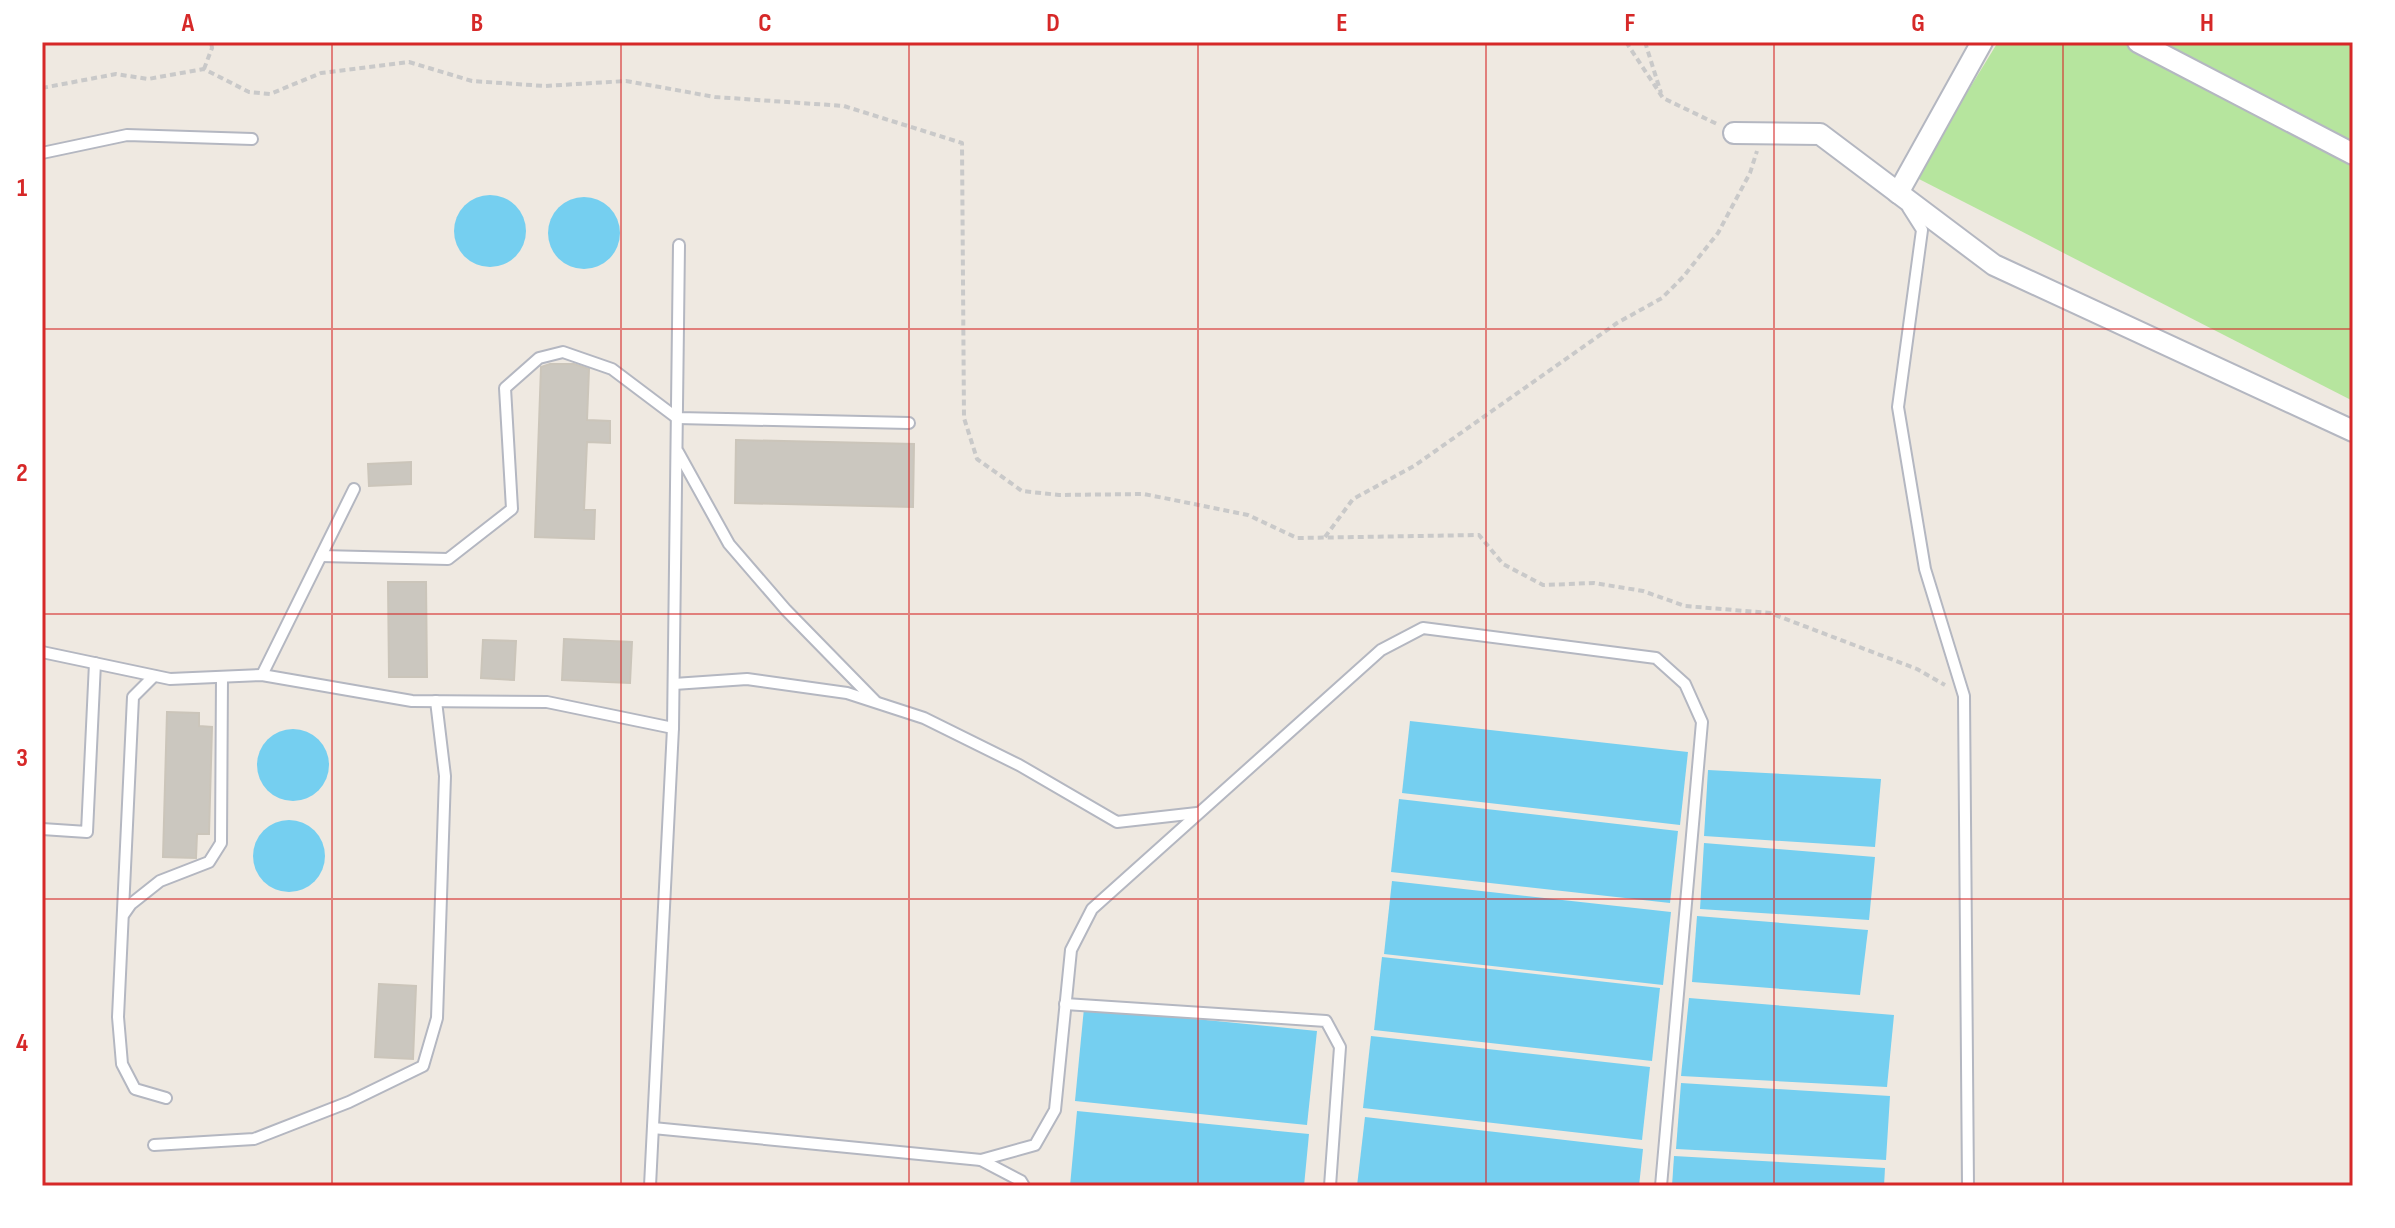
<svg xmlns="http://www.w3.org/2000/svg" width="2395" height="1228" font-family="'Sofia Sans Condensed',sans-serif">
<rect width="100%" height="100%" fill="#efe9e1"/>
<path fill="#b6e59e" d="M1998,42H2353V401L1915,177Z"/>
<g fill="#75cff0">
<circle cx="490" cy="231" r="36"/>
<circle cx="584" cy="233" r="36"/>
<path d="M1410,721L1688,752L1680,825L1402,793Z"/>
<circle cx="293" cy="765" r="36"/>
<path d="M1708,770L1881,779L1875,847L1704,836Z"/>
<path d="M1399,799L1678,831L1670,903L1391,872Z"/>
<circle cx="289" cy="856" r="36"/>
<path d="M1704,843L1875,857L1869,920L1700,909Z"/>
<path d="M1392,881L1671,912L1663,985L1384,954Z"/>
<path d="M1697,916L1868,930L1860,995L1692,982Z"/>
<path d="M1382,957L1660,988L1652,1061L1374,1030Z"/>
<path d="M1689,998L1894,1015L1887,1087L1681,1076Z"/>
<path d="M1084,1008L1317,1031L1307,1125L1075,1101Z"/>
<path d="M1371,1036L1650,1067L1642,1140L1363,1108Z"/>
<path d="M1681,1083L1890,1096L1886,1160L1676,1149Z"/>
<path d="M1077,1111L1309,1134L1304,1186H1070Z"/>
<path d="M1365,1117L1643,1149L1639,1186H1357Z"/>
<path d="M1674,1156L1885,1168L1884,1186H1672Z"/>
</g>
<g fill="#cbc7bf" stroke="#cbc5ba" stroke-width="2">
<path d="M550,364H574L589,369L587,420L610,421V443L587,442L584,510H595L594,539L535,537L541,367Z"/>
<path d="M736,440L914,444L913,507L735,503Z"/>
<path d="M411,462V484L369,486L368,464Z"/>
<path d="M388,582H426L427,677H389Z"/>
<path d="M564,639L632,642L630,683L562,680Z"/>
<path d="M483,640L516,641L514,680L481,678Z"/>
<path d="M167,712L199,713V726L212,727L209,834H197L196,858L163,857Z"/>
<path d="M379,984L416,986L413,1059L375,1057Z"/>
</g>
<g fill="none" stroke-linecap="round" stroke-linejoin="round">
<g stroke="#b4b7c1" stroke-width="14">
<g id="lane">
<path d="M42,153L127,135L252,139"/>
<path d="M1908,208L1922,230L1898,407L1925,569L1964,696L1968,1186"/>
<path d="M678,452L729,544L786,610L875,701"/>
<path d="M321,556L448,559L512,509L505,388L539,358L563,352L612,369L677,418L909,423"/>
<path d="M42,652L170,679L262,675L412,701L547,702L673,728"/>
<path d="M262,675L354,489"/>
<path d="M154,676L133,697L118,1017L122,1064L135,1089L166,1098"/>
<path d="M674,684L747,679L847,693L924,718L1019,765L1117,822L1197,813"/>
<path d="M42,829L87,832L95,663"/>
<path d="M124,914L131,904L160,881L209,862L221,843L222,677"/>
<path d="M1065,1004L1326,1021L1340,1047L1330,1186"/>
<path d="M653,1128L981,1160L1035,1145L1055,1110L1071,950L1092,909L1381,650L1423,628L1656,658L1685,684L1702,722L1661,1186"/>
<path d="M154,1145L254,1139L349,1102L423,1066L437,1018L445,776L436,701"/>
<path d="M981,1160L1021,1181L1024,1186"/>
<path d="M650,1186L673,728L679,245"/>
</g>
</g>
<g stroke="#b4b7c1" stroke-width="24">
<g id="street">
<path d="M2138,42L2353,154"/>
<path d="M1734,133L1820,134L1994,265L2353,431"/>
<path d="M1898,193L1982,42"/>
</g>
</g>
<g stroke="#c9c9c9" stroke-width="4" stroke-dasharray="6 4" stroke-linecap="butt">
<path d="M1626,42L1663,98L1719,125"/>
<path d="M1645,42L1661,93"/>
<path d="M204,69L212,48L211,42"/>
<path d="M42,88L116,74L148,79L204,69L249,92L270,94L321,73L409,62L472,81L545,86L626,81L715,97L844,106L962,143L964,418L977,459L1022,491L1059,495L1144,494L1248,515L1297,538L1479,535L1503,564L1543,585L1594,583L1643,591L1685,606L1770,613L1917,669L1945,685"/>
<path d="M1325,537L1353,499L1414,466L1617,323L1662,298L1683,277L1718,233L1750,173L1757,151"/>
</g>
<use href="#lane" stroke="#fff" stroke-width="10"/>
<use href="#street" stroke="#fff" stroke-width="20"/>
</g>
<path fill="none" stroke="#d62828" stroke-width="2" stroke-opacity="0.55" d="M332,42V1186M621,42V1186M909,42V1186M1198,42V1186M1486,42V1186M1774,42V1186M2063,42V1186M42,329H2353M42,614H2353M42,899H2353"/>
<rect width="2395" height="1228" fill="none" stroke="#ffffff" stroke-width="88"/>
<rect x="44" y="44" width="2307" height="1140" fill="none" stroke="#d62828" stroke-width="3"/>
<g font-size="26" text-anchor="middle" font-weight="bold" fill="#d62828">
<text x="188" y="31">A</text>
<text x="477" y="31">B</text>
<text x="765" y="31">C</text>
<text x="1053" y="31">D</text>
<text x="1342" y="31">E</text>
<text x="1630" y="31">F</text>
<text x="1918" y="31">G</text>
<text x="2207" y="31">H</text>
<text x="22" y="196">1</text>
<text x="22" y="481">2</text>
<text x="22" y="766">3</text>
<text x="22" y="1051">4</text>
</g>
</svg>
